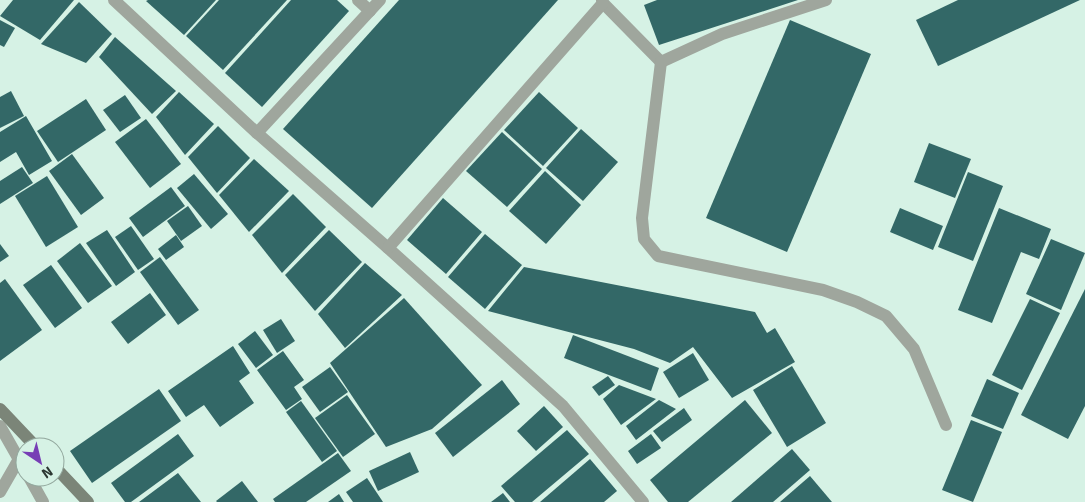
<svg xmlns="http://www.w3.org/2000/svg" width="1085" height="502" font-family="Signika,sans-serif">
<rect width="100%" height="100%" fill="#d6f2e5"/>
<g fill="#336867">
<path d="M13,0H74L40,40L0,16Z"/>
<path d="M148,0H216L184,35L146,1Z"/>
<path d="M219,0H287L223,70L186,36Z"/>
<path d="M291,0H337L349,11L262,107L225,73Z"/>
<path d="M399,0H558L372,208L283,129Z"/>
<path d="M657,0H798L659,45L644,5Z"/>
<path d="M958,0H1080L938,66L916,20Z"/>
<path d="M79,2L112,34L86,63L41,44Z"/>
<path d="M0,20L15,28L4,47L0,45Z"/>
<path d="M790,20L871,54L787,252L706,218Z"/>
<path d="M115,37L176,91L152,114L99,57Z"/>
<path d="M11,91L24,116L0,128V97Z"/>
<path d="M179,92L214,124L185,155L156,117Z"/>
<path d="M539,92L578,128L543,166L504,130Z"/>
<path d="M125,95L141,118L120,132L103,110Z"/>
<path d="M86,99L106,130L58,162L37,131Z"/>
<path d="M26,116L52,161L29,175L16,152L0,162V132Z"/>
<path d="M146,119L181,164L150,188L115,142Z"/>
<path d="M218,126L250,158L217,193L188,157Z"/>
<path d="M581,129L618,162L583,201L546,168Z"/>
<path d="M502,132L542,169L507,207L466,171Z"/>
<path d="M929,143L971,159L955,198L914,182Z"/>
<path d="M72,154L104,198L81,215L49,171Z"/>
<path d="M254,159L289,191L249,232L219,195Z"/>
<path d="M22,167L33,183L0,204V181Z"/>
<path d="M545,171L581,205L546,244L509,211Z"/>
<path d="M968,172L1003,186L973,261L938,247Z"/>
<path d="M194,174L228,214L211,229L177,188Z"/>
<path d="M47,176L78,227L46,247L15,196Z"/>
<path d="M171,187L185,206L143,237L129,218Z"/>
<path d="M293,194L326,227L282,273L252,235Z"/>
<path d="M443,198L482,232L446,274L407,240Z"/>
<path d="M188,206L202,226L181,241L167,221Z"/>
<path d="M900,208L943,226L933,250L890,232Z"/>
<path d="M999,208L1051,229L1039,259L1021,252L992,323L958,310Z"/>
<path d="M131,226L154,259L138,270L115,237Z"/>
<path d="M107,230L135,272L116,286L86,243Z"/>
<path d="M329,230L362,262L315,311L285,275Z"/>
<path d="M485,234L522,265L485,309L448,277Z"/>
<path d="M176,235L184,247L166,260L158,249Z"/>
<path d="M1051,239L1085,253L1061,310L1026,294Z"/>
<path d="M80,243L112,286L88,303L57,261Z"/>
<path d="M0,244L9,256L0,262Z"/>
<path d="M160,257L199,310L178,325L140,272Z"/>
<path d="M365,263L402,295L345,348L318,314Z"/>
<path d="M51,265L82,308L55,328L23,285Z"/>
<path d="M524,267L755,312L767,333L775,328L795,362L732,398L693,347L670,363L634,349L488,311Z"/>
<path d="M5,279L42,330L0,361V283Z"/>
<path d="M1085,289V406L1068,439L1021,415Z"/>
<path d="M150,293L166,315L128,344L111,322Z"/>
<path d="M404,298L482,385L432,429L386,447L330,363Z"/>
<path d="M1030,299L1060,313L1022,390L992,375Z"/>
<path d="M281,319L295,341L277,353L263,330Z"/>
<path d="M255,331L273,355L256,368L238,344Z"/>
<path d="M573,335L659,368L651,391L564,358Z"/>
<path d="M233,346L250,373L239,381L254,403L220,427L204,405L186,417L168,391Z"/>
<path d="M283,351L304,380L294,387L302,399L286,410L257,370Z"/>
<path d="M693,353L709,380L679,398L663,372Z"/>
<path d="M792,366L826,423L787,447L753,390Z"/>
<path d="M330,367L348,392L320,412L302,387Z"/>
<path d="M608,376L615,385L599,396L592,387Z"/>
<path d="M987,379L1019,393L1003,429L971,416Z"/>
<path d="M502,380L520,404L453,457L435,433Z"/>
<path d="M619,385L656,399L621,425L603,399Z"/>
<path d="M159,389L181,421L92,483L70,451Z"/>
<path d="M347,395L375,434L343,457L315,418Z"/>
<path d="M659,400L676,409L636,440L626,426Z"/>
<path d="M745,400L772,433L688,502H668L650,480Z"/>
<path d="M301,401L337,451L322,462L286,412Z"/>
<path d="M544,406L563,427L536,451L517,431Z"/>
<path d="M684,408L692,420L662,442L653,431Z"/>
<path d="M971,420L1002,432L973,502L942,490Z"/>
<path d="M567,430L589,454L532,502H515L501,486Z"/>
<path d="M178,434L194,456L131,502H125L111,483Z"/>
<path d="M651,434L661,448L637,464L628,451Z"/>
<path d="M792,449L810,470L773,502H731Z"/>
<path d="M410,452L419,472L378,491L369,471Z"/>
<path d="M338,453L351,471L306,502H275L273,499Z"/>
<path d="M590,459L617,491L604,502H540Z"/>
<path d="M178,473L201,502H139Z"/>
<path d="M810,476L832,502H780Z"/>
<path d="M367,478L383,502H353L346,492Z"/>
<path d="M242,481L258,502H217L216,501Z"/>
<path d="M503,493L510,502H491Z"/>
<path d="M339,494L344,502H328Z"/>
</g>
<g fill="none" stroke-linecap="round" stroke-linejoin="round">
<g stroke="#9fa69d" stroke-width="12">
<path d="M358,0L370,11"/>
<path d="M0,492L19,459"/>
</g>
<g stroke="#9fa69d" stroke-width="12">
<path d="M114,0L257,133L388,248L563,406L643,502"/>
<path d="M602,0L603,3L661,62"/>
<path d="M661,62L642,218L644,239L658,256L823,290L857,302L886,316L914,349L946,425"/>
<path d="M661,62L722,34L826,0"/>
<path d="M257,133L380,0"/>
<path d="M388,248L603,3"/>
<path d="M0,426L25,470"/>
<path d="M29,477L43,502"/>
</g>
<g stroke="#7b8578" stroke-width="12">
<path d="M0,409L36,447"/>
<path d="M55,467L88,502"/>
</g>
</g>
<g transform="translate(40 462) rotate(145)"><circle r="24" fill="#d6f2e5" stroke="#92a79d"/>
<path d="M0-4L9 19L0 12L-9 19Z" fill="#773eb5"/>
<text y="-8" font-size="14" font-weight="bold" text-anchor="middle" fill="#2c3732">N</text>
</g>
</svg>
